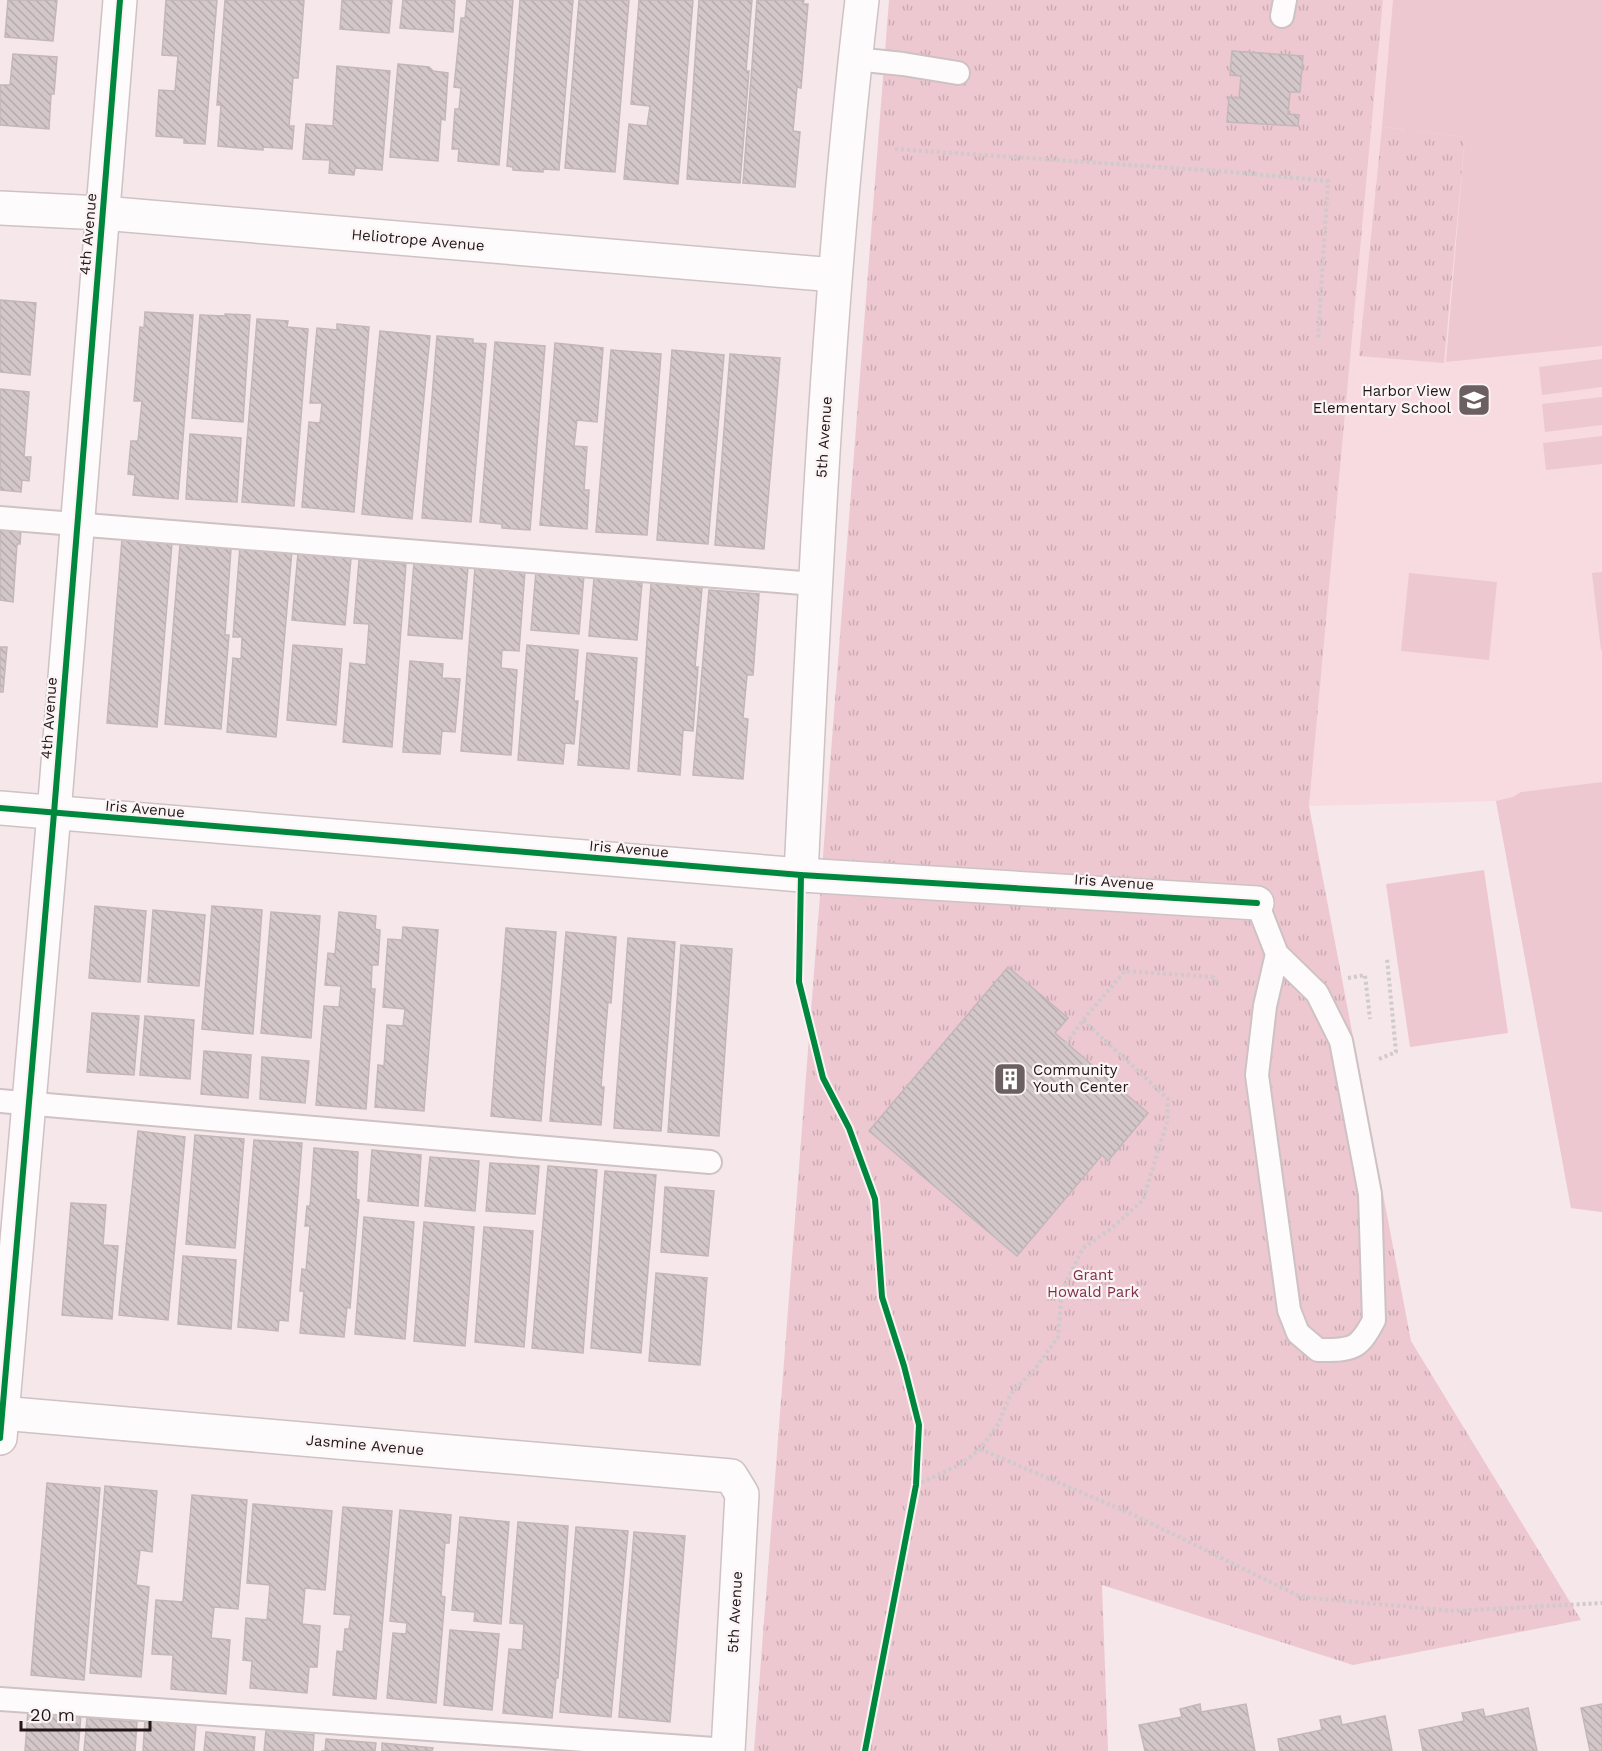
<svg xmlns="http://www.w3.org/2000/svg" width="1602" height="1751" font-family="'Work Sans',sans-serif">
<defs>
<pattern id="park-tufts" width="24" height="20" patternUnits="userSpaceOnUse" patternTransform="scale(1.5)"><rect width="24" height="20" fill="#edc8d0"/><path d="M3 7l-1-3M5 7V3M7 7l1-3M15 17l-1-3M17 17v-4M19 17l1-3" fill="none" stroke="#cbabb2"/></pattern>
<pattern id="building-back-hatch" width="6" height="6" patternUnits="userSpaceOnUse" patternTransform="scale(1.5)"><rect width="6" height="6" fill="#d3c7c9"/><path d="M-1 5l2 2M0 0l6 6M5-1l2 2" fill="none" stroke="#b5aaac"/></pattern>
</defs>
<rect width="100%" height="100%" fill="#f6e7ea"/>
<path fill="#f8dbe1" d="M1383,0H1602V1212L1571,1208L1496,801L1309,806Z"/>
<g fill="#edc8d0">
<path d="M1393,0H1602V346L1446,362L1465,137L1382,127Z"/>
<path d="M1602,359V387L1542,395L1539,367Z"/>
<path d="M1602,397V425L1545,432L1542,404Z"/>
<path d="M1602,436V464L1546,470L1543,443Z"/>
<path d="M1602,572V650H1601L1592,573Z"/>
<path d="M1409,573L1497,582L1489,660L1401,651Z"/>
<path d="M1602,782V1212L1571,1208L1496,801L1513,797L1521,792Z"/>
<path d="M1484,870L1508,1033L1410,1047L1386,884Z"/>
</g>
<g fill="url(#park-tufts)">
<path d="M889,0H1383L1309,806L1411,1341L1581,1620L1353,1665L1102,1585L1108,1751H754Z"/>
<path d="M1382,127L1465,137L1444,363L1359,356Z"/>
</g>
<g fill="url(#building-back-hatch)" stroke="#c3b7b9" stroke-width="1.5">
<path d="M8,0H57L53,41L5,37Z"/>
<path d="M166,0H217L205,144L184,143V138L156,136L159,90L175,91L178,56L162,55Z"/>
<path d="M225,0H304L298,78H293L289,126H294L292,149L263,147V150L218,146L221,105H217Z"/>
<path d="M342,0H392L389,33L340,29Z"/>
<path d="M403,0H455L453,32L400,28Z"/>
<path d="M467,0H513L499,165L458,161L459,149H452L455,109H459L461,88L454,87L461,18H465Z"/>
<path d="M520,0H573L559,170L543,169V172L513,170V167L507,166Z"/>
<path d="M579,0H629L615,172L565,168Z"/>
<path d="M639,0H693L678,184L624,179L629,124L647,126L650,106L631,104Z"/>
<path d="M699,0H752L746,71H749L740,183L687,179Z"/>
<path d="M757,0H804L803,4H808L801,88L797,87L793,131L800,132L795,187L743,183Z"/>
<path d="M1232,51L1303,56L1300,92H1290L1288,114L1299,115L1298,126L1227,122L1229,97L1239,98L1241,76L1230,75Z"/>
<path d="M13,54L57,57L54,94H51L49,129L0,125V85H10Z"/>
<path d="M398,64L429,67L433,71L448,73L445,120L441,119L438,161L390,157Z"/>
<path d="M337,66L390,71L382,170L355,168L354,175L329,173L330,160L303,159L306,124L333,126Z"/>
<path d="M0,300L36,303L30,375L0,372Z"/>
<path d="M145,312L193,315L178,499L133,495L135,475L128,474L131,441H138L142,401H134L140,327L144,328Z"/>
<path d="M225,314L250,315L243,422L192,418L200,315L225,316Z"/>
<path d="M257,319L288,321L287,327L308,329L294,506L242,502Z"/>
<path d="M337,324L369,327L354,512L302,507L309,422L320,423L322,403H310L317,328L337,330Z"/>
<path d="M380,331L430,336L412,519L362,514Z"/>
<path d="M437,336L473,339V343L486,344L471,522L422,518Z"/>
<path d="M495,342L545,346L530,530L502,528V524L480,522Z"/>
<path d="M555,343L603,348L597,422L577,420L574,446L587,447L584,490H589L587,529L540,525Z"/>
<path d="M611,350L661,354L647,535L596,532Z"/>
<path d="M672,350L724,355L708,544L657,540Z"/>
<path d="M730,354L780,358L764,549L715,545Z"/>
<path d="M0,389L29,392L24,457H31L29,481L22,480L21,492L0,490Z"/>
<path d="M190,434L241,438L237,502L186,499Z"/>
<path d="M0,526L21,528L20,544H17L13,602L0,600Z"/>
<path d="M122,539L172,543L157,727L107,723Z"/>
<path d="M180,545L231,549L225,635H229L221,729L165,724Z"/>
<path d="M240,546L292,550L276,737L227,732L233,658L241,659L242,637H233Z"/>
<path d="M298,553L351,558L345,625L292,620Z"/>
<path d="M359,560L406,564L392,747L343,742L350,663L366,665L369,624L354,623Z"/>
<path d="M414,562L468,567L462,639L408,635Z"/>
<path d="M475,567L525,571L519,651L502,650L501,668L517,670L511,755L461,751Z"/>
<path d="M536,571L584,575L579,634L531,630Z"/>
<path d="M594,578L642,583L637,640L589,636Z"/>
<path d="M651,583L702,588L695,667H698L693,731L683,730L680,775L638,771Z"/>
<path d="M709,590L759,594L753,675H747L743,718L748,719L743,779L693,775Z"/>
<path d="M293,645L342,649L336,725L287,720Z"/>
<path d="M527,645L578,650L574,701H578L574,744L565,743L563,764L518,760Z"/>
<path d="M0,647H7L3,692H0Z"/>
<path d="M587,653L637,658L629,769L578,765Z"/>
<path d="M410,661L443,664L442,678L460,679L455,732L442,731L440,754L403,752Z"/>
<path d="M95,906L146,911L140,982L89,978Z"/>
<path d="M212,906L262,910L253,1034L202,1029Z"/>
<path d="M153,910L205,915L199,986L148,982Z"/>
<path d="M271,912L320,916L311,1038L261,1033Z"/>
<path d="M339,912L376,916L375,929L380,930L378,965H372L371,989H375L366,1109L316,1105L324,1006L339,1007L341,986L325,985L328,953L335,954Z"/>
<path d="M403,927L438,930L424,1111L375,1107L378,1065L384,1066L387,1025L403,1026L405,1009L383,1007L388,939L402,940Z"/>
<path d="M506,928L556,932L541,1121L491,1116Z"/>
<path d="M566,932L616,937L611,1003L608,1002L601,1087H604L601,1125L550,1121Z"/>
<path d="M628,938L675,942L661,1131L614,1128Z"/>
<path d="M681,945L732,949L719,1136L668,1132Z"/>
<path d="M1008,967L1068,1018L1055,1033L1148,1113L1108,1161L1102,1155L1017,1256L869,1131Z"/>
<path d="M92,1013L139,1016L134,1075L87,1072Z"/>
<path d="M145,1016L194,1020L190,1079L140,1075Z"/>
<path d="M204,1051L251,1055L248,1098L201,1094Z"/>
<path d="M262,1057L309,1061L305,1103L260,1099Z"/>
<path d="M138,1131L185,1137L168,1320L119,1315Z"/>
<path d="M195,1135L244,1139L235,1248L186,1244Z"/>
<path d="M254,1140L302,1143L288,1321L279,1320L278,1331L238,1327Z"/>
<path d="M314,1148L358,1152L356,1199L359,1200L350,1308L347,1307L344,1337L300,1333L304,1291H300L302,1269L306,1270L310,1226H305L307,1206H310Z"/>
<path d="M372,1150L421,1155L418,1206L368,1201Z"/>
<path d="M430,1157L479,1161L475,1211L425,1206Z"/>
<path d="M490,1163L539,1166L535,1214L486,1211Z"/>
<path d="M548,1166L597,1170L583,1353L532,1348Z"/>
<path d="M605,1171L656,1175L641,1353L591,1348Z"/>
<path d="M665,1187L714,1191L708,1256L661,1252Z"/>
<path d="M71,1203L106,1205L103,1245L118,1246L112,1319L62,1315Z"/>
<path d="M364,1217L414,1222L405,1339L355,1334Z"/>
<path d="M424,1222L474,1227L465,1346L414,1341Z"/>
<path d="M484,1227L533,1231L524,1347L475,1342Z"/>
<path d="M183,1256L236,1260L231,1329L178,1324Z"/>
<path d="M656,1273L707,1278L700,1365L649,1361Z"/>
<path d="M47,1483L100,1488L84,1680L31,1675Z"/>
<path d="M105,1486L157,1491L152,1552L140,1550L136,1585L149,1587L141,1677L90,1673Z"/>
<path d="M192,1495L247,1500L238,1609L214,1607L211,1638L230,1640L226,1694L171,1689L173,1655L152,1654L156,1600L183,1602Z"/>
<path d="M253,1504L332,1511L325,1590L305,1588L302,1624L320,1626L317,1667H309L307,1693L250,1688L252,1661L243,1660L246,1618L267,1620L270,1585L247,1583Z"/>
<path d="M343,1507L392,1511L376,1699L333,1695L337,1651L343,1652L345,1629H349L351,1615L334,1614Z"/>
<path d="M400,1510L451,1515L449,1543H445L441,1596L445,1597L436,1703L387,1698L393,1633L406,1634L407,1623L390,1621Z"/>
<path d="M460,1517L509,1522L501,1624L474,1621L475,1612L452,1610Z"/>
<path d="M518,1522L568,1526L558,1678H556L552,1718L503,1713L509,1649L522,1650L524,1624L510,1623Z"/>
<path d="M576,1527L628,1531L611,1717L560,1712Z"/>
<path d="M634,1532L685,1536L670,1722L619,1717Z"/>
<path d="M450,1630L499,1634L492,1710L444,1705Z"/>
<path d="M1200,1704L1201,1712L1246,1704L1255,1751H1145L1139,1725L1182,1717L1180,1709Z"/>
<path d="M1602,1704V1751H1590L1581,1708Z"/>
<path d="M1528,1708L1537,1751H1423L1419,1730L1464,1721L1462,1713L1483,1709L1485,1717Z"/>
<path d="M28,1710L81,1714L78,1751H25Z"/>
<path d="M1340,1716L1342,1725L1385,1716L1392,1751H1280L1278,1739L1322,1730L1320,1720Z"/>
<path d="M87,1718L137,1722L135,1751H84Z"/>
<path d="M145,1720L196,1725L194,1751H143Z"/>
<path d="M266,1730L314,1735L313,1751H264Z"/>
<path d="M206,1732L255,1737L254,1751H204Z"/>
<path d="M326,1739L376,1743L375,1751H321H325Z"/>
<path d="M382,1743L433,1748L432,1751H382Z"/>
</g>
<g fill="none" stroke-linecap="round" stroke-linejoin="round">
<g stroke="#cec2c4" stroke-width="26">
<g id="lane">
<path d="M1282,16L1285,0"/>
<path d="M855,59L903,64L958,73"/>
<path d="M0,518L815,584"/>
<path d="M1257,903L1277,954L1317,993L1341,1041L1370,1194L1374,1320C1358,1351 1351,1350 1318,1350L1298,1333L1289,1310L1257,1075L1265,1006L1277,954"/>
<path d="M0,1101L710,1162"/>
<path d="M0,1699L728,1750"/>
</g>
</g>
<g stroke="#cec2c4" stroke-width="36">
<g id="street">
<path d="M0,208L102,213L835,275"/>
<path d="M0,808L801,875L1257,903"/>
<path d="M801,875C815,583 828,290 862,0"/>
<path d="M0,1413L731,1476L742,1494L728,1751"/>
<path d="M0,1438L54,813L120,0"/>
</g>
</g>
<g stroke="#cfcacb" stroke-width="4" stroke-dasharray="3 3" stroke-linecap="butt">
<path d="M895,149L1232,172L1328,181L1318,339"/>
<path d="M1348,978L1365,975L1370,1019"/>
<path d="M1066,1044L1083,1020L1125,971L1213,977L1219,985"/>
<path d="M1379,1059L1396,1052L1387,958"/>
<path d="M980,1449L1134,1515L1301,1597L1454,1611L1602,1603"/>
<path d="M916,1485L961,1464L980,1449L999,1423L1010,1395L1035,1369L1058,1337L1062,1290L1083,1248L1112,1228L1143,1200L1167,1122L1168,1099L1083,1020"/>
</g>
<use href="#lane" stroke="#fefbfc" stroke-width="22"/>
<use href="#street" stroke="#fefbfc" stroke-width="33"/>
<g stroke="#fbf4f5" stroke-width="10">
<g id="cycleway">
<path d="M0,808L801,875L1257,903"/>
<path d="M801,875L799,982L823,1078L849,1128L875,1199L882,1297L904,1366L919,1425L916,1485L865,1751"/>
<path d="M0,1438L54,813L120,0"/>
</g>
</g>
<use href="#cycleway" stroke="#00873e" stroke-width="6"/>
</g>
<defs>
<g id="school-square" transform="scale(1.725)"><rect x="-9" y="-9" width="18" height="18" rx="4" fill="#6c5f62" stroke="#fbf4f5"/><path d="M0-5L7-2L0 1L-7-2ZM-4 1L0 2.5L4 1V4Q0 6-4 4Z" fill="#fff"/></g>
<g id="building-square" transform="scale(1.725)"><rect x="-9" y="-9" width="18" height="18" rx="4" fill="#6c5f62" stroke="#fbf4f5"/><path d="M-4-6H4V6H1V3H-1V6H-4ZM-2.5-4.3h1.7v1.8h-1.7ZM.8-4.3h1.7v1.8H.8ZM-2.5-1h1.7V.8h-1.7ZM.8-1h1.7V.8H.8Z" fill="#fff"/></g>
</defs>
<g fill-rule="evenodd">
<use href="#school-square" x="1474" y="400"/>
<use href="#building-square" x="1010" y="1079"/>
</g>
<g text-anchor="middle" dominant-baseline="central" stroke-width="4.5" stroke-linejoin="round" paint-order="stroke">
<g font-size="15" fill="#221619" stroke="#fbf4f5">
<text transform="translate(88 234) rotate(-85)">4th Avenue</text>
<text transform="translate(418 240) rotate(5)">Heliotrope Avenue</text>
<text transform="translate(824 437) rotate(-86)">5th Avenue</text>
<text transform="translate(49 718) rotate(-86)">4th Avenue</text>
<text transform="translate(145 809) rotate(5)">Iris Avenue</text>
<text transform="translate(629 849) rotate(5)">Iris Avenue</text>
<text transform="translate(1114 882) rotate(4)">Iris Avenue</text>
<text transform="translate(365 1445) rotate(5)">Jasmine Avenue</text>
<text transform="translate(735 1612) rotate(-87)">5th Avenue</text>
</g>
<g font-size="15" fill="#221619" stroke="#fbf4f5" text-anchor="end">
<text x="1451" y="391">Harbor View<tspan x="1451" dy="17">Elementary School</tspan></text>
<text x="1033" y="1070" text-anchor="start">Community<tspan x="1033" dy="17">Youth Center</tspan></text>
</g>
<g font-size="15" fill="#832e48" stroke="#fbf4f5">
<text x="1093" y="1275">Grant<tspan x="1093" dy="17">Howald Park</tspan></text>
</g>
</g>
<path d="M21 1721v9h129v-9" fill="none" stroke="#221619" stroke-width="3"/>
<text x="30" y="1721" font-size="18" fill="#221619" stroke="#fbf4f5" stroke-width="4.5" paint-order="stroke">20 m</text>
</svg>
